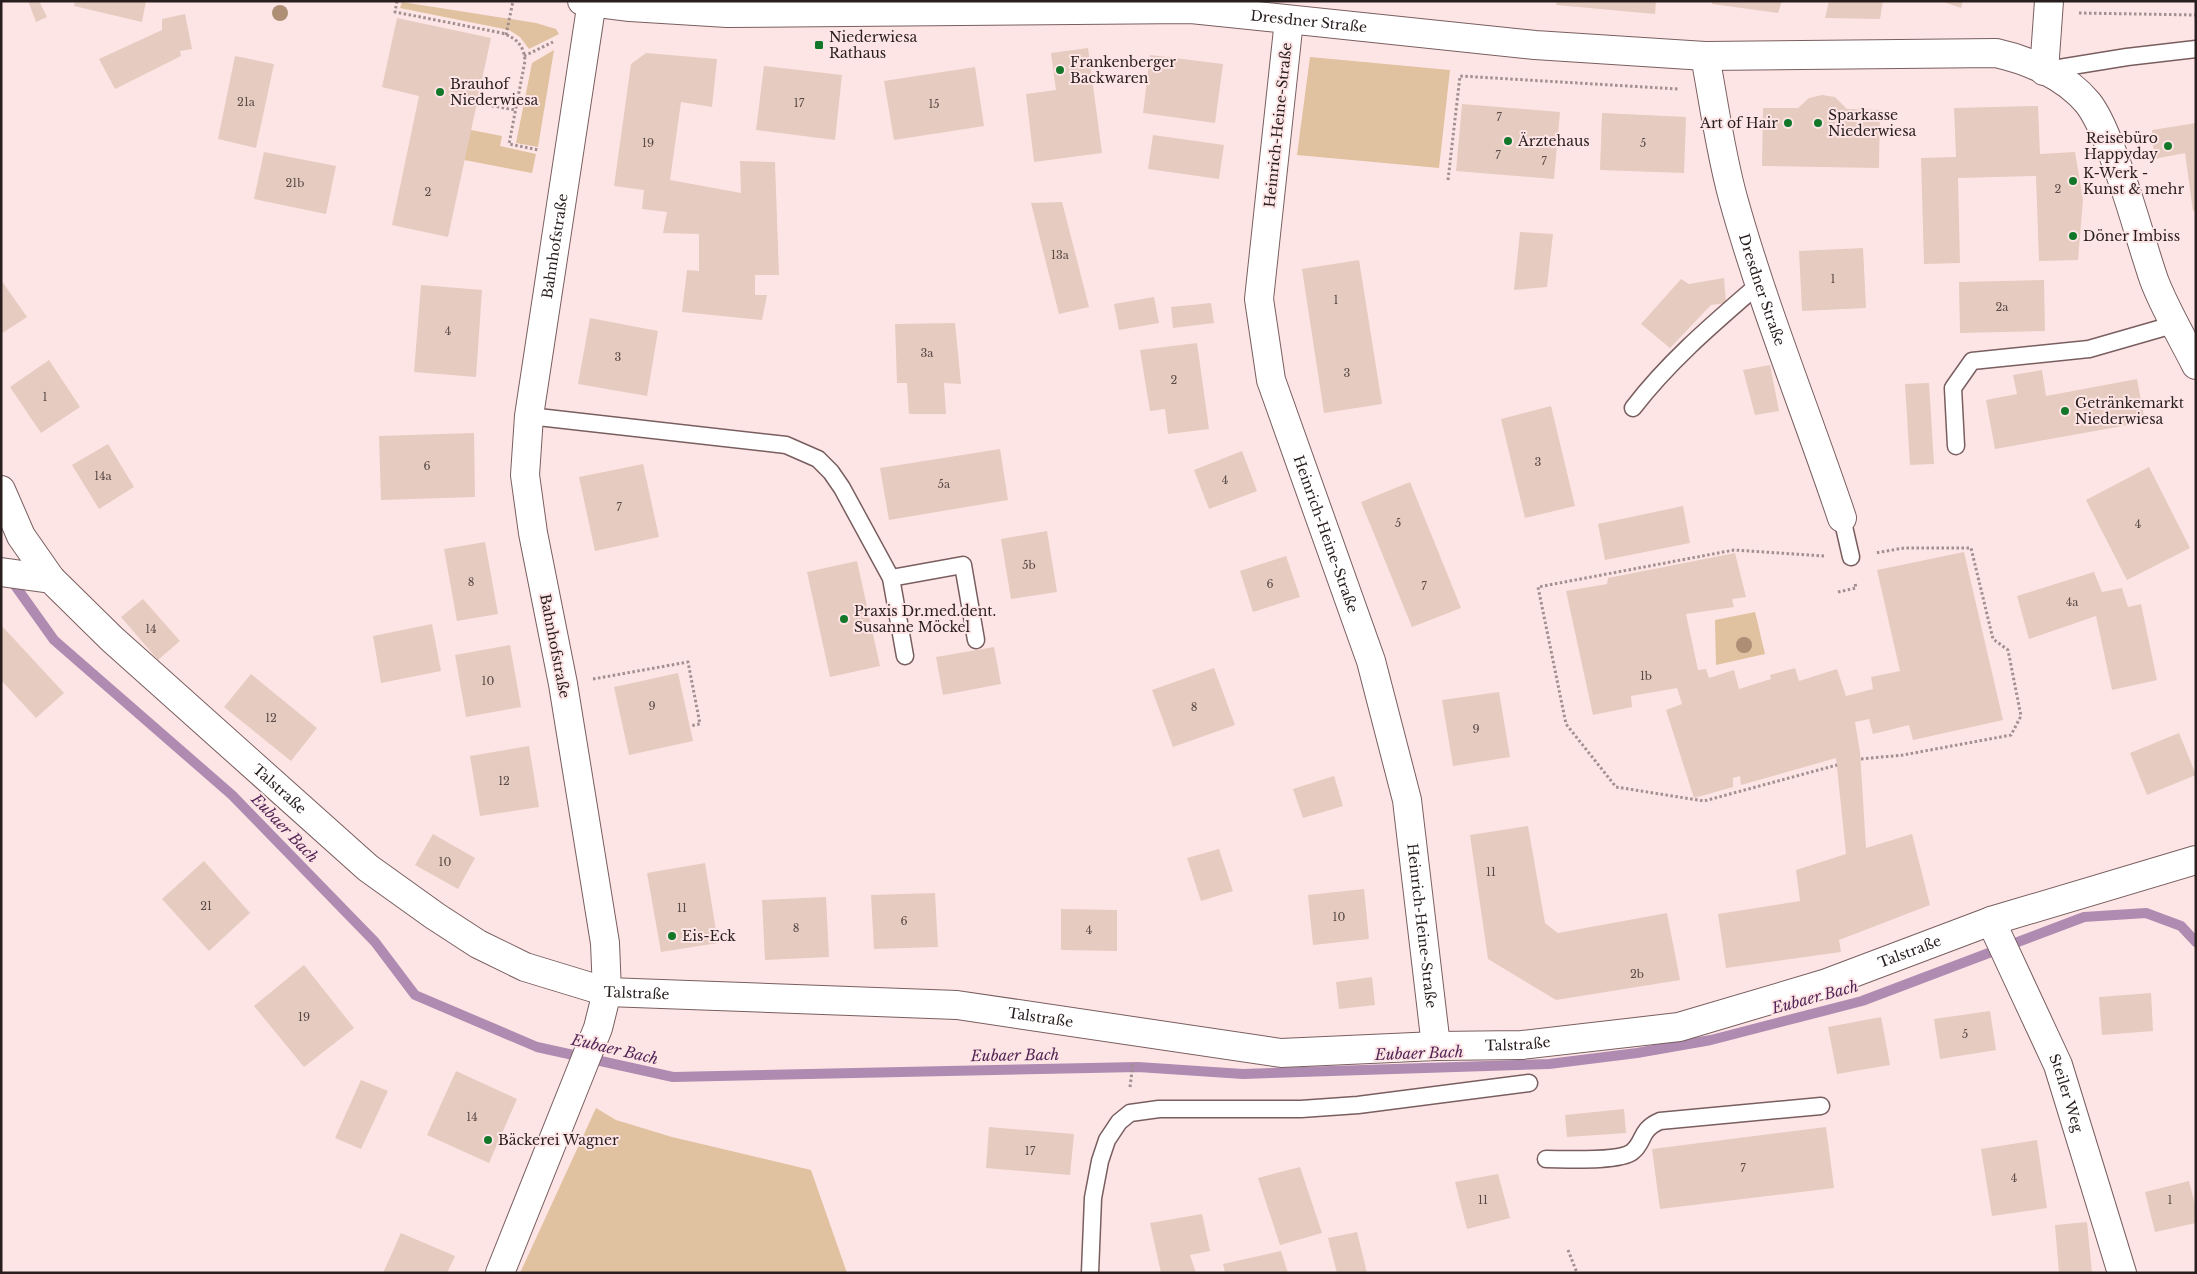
<svg xmlns="http://www.w3.org/2000/svg" width="2197" height="1274" font-family="'Libre Baskerville',serif">
<rect width="100%" height="100%" fill="#fee5e5"/>
<g fill="#e0c1a0">
<path d="M402,2L536,23L556,29L559,34L529,49L520,37L509,30L400,8Z"/>
<path d="M554,50L538,147L516,143L532,63Z"/>
<path d="M1310,57L1450,70L1439,168L1297,155Z"/>
<path d="M471,130L502,136L500,146L536,154L532,173L464,160Z"/>
<path d="M1755,612L1765,654L1716,665L1715,620Z"/>
<path d="M596,1108L616,1120L672,1137L811,1170L847,1273H520Z"/>
</g>
<g fill="none" stroke-linecap="round" stroke-linejoin="round">
<path stroke="#af8bb1" stroke-width="10" d="M9,577L54,640L232,795L375,942L415,995L537,1047L673,1077L1138,1067L1243,1074L1549,1064L1637,1053L1711,1040L1862,1001L2084,917L2146,913L2181,926L2196,942"/>
</g>
<g fill="#e6cbc0">
<path d="M28,1H39L47,17L36,22Z"/>
<path d="M75,1H146L142,22L74,6Z"/>
<path d="M1557,1H1656L1655,14L1556,5Z"/>
<path d="M1712,1H1782L1778,13L1712,4Z"/>
<path d="M1829,1H1883L1880,19L1825,18Z"/>
<path d="M1941,1H1963L1961,8Z"/>
<path d="M185,14L192,49L180,51L181,56L115,89L99,59L162,30V19Z"/>
<path d="M397,18L491,38L448,237L392,225L419,96L382,87Z"/>
<path d="M1088,48L1102,153L1034,162L1026,94L1056,90L1051,53Z"/>
<path d="M646,53L717,59L712,107L681,102L670,180L741,193L740,161L775,162L779,275H755V295H767L762,320L682,312L687,270L699,271V234L663,233L667,212L642,209L644,190L614,186L631,64Z"/>
<path d="M1150,55L1223,64L1215,123L1143,113Z"/>
<path d="M235,56L274,64L256,148L218,139Z"/>
<path d="M764,66L842,75L835,140L756,130Z"/>
<path d="M975,67L984,126L894,140L884,81Z"/>
<path d="M1822,95L1835,97L1847,109L1880,110L1879,168L1762,166L1763,108H1798L1809,98Z"/>
<path d="M1462,104L1560,112L1554,179L1456,171Z"/>
<path d="M2038,106L2040,154L2075,152L2083,200L2078,260L2039,261L2036,176L1958,178L1960,263L1924,264L1921,158L1956,157L1954,108Z"/>
<path d="M1602,113L1686,117L1684,173L1600,170Z"/>
<path d="M2196,123V210L2193,211L2185,153L2154,159L2152,130Z"/>
<path d="M1153,135L1224,145L1219,179L1148,169Z"/>
<path d="M264,152L336,166L326,214L254,199Z"/>
<path d="M1062,202L1089,307L1059,314L1031,203Z"/>
<path d="M1520,232L1553,234L1547,287L1514,290Z"/>
<path d="M1863,248L1866,308L1802,311L1799,251Z"/>
<path d="M1359,260L1382,404L1324,413L1302,269Z"/>
<path d="M1724,278L1726,303L1711,305L1670,348L1641,324L1681,279L1689,284Z"/>
<path d="M1,280L27,317L1,334Z"/>
<path d="M2044,280L2045,331L1960,333L1959,282Z"/>
<path d="M421,285L482,290L476,377L414,372Z"/>
<path d="M1154,297L1159,323L1119,330L1114,304Z"/>
<path d="M1211,303L1214,323L1173,328L1171,307Z"/>
<path d="M590,318L658,331L647,396L578,384Z"/>
<path d="M955,323L961,384L944,383L946,414H909L907,383H897L895,324Z"/>
<path d="M1197,343L1209,429L1168,434L1165,409L1150,411L1140,350Z"/>
<path d="M49,360L80,407L41,433L10,387Z"/>
<path d="M1770,365L1779,411L1755,415L1743,370Z"/>
<path d="M2042,370L2046,396L2137,379L2145,422L1995,449L1986,400L2017,394L2013,375Z"/>
<path d="M1929,383L1934,464L1910,465L1905,384Z"/>
<path d="M1551,406L1575,506L1525,518L1501,419Z"/>
<path d="M474,433L475,497L381,500L379,436Z"/>
<path d="M108,444L134,487L99,509L72,465Z"/>
<path d="M1000,449L1008,500L889,520L880,468Z"/>
<path d="M1242,451L1257,491L1209,509L1194,470Z"/>
<path d="M643,464L659,537L595,551L579,477Z"/>
<path d="M2149,467L2190,548L2127,580L2086,500Z"/>
<path d="M1410,482L1461,608L1412,627L1361,502Z"/>
<path d="M1683,506L1690,543L1605,560L1598,524Z"/>
<path d="M1047,531L1057,592L1011,599L1001,539Z"/>
<path d="M485,542L498,614L457,621L444,549Z"/>
<path d="M1964,552L2003,720L1913,740L1909,725L1873,734L1869,719L1855,722L1860,752L1866,848L1912,834L1930,905L1839,940L1841,952L1726,968L1718,914L1800,901L1796,870L1846,854L1836,758L1741,785L1740,776L1733,778V787L1694,798L1666,710L1682,704L1677,688L1631,696L1632,707L1593,715L1566,591L1607,584L1608,578L1735,553L1746,597L1732,599L1734,607L1686,614L1698,670L1706,669L1709,678L1734,670L1739,689L1771,679L1770,675L1795,668L1799,681L1837,669L1846,696L1873,689L1871,677L1900,671L1877,570Z"/>
<path d="M1286,556L1300,597L1253,612L1240,571Z"/>
<path d="M857,561L880,666L830,677L807,572Z"/>
<path d="M2094,572L2102,592L2122,588L2128,607L2141,604L2157,680L2112,690L2096,616L2029,639L2017,596Z"/>
<path d="M143,599L180,641L158,660L121,617Z"/>
<path d="M432,624L441,671L381,683L373,636Z"/>
<path d="M1,625L64,693L36,718L1,680Z"/>
<path d="M510,645L521,707L466,717L455,655Z"/>
<path d="M994,647L1001,684L943,695L936,657Z"/>
<path d="M1214,668L1235,725L1173,747L1152,690Z"/>
<path d="M678,673L693,741L629,755L614,687Z"/>
<path d="M251,674L317,728L291,761L224,707Z"/>
<path d="M1499,692L1510,757L1453,766L1442,700Z"/>
<path d="M2179,733L2196,775L2147,795L2130,753Z"/>
<path d="M529,746L539,807L480,816L470,756Z"/>
<path d="M1334,776L1343,806L1303,818L1293,789Z"/>
<path d="M1528,826L1545,923L1558,933L1667,913L1680,980L1556,1000L1488,959L1470,835Z"/>
<path d="M433,834L475,858L458,889L415,865Z"/>
<path d="M1219,849L1233,891L1201,901L1187,858Z"/>
<path d="M204,861L250,913L209,951L162,899Z"/>
<path d="M705,863L718,943L661,952L647,873Z"/>
<path d="M1364,889L1369,939L1313,945L1308,895Z"/>
<path d="M935,893L938,947L874,949L871,895Z"/>
<path d="M826,897L829,957L765,960L762,900Z"/>
<path d="M1061,909L1117,910V951L1061,950Z"/>
<path d="M304,965L354,1028L304,1067L254,1006Z"/>
<path d="M1372,977L1375,1005L1339,1009L1336,982Z"/>
<path d="M2151,993L2153,1031L2102,1035L2099,997Z"/>
<path d="M1990,1011L1996,1050L1940,1059L1934,1019Z"/>
<path d="M1881,1017L1890,1065L1837,1074L1828,1027Z"/>
<path d="M456,1071L517,1099L489,1163L427,1135Z"/>
<path d="M361,1080L388,1091L361,1149L335,1138Z"/>
<path d="M1624,1109L1626,1133L1567,1137L1565,1115Z"/>
<path d="M989,1127L1074,1134L1070,1175L986,1168Z"/>
<path d="M1826,1127L1834,1188L1660,1209L1652,1149Z"/>
<path d="M2037,1140L2047,1208L1992,1216L1981,1149Z"/>
<path d="M1300,1167L1322,1233L1280,1245L1258,1178Z"/>
<path d="M1498,1174L1510,1218L1467,1229L1455,1182Z"/>
<path d="M2189,1181L2196,1208V1223L2155,1232L2145,1192Z"/>
<path d="M1202,1214L1210,1251L1190,1255L1196,1273H1161L1150,1223Z"/>
<path d="M2087,1222L2092,1273H2059L2055,1225Z"/>
<path d="M1357,1232L1367,1273H1337L1328,1238Z"/>
<path d="M401,1233L455,1256L447,1273H383Z"/>
<path d="M1281,1251L1288,1273H1225L1223,1264Z"/>
</g>
<g fill="none" stroke-linecap="round" stroke-linejoin="round">
<g stroke="#795e5f" stroke-width="19">
<g id="lane">
<path d="M2047,70L2127,57L2196,49"/>
<path d="M1633,408C1669,361 1714,323 1759,284"/>
<path d="M529,416L786,445L818,459L831,472L842,488L891,578L905,656"/>
<path d="M1956,446L1953,388L1972,361L2089,349L2176,324"/>
<path d="M1842,518L1851,557"/>
<path d="M891,578L963,565L976,640"/>
<path d="M1546,1159C1565,1159 1619,1162 1632,1152C1645,1142 1639,1130 1660,1121L1821,1106"/>
<path d="M1090,1273L1093,1198L1100,1161L1107,1140L1119,1122L1130,1113L1159,1109H1301L1358,1105L1529,1083"/>
</g>
</g>
<g stroke="#795e5f" stroke-width="30">
<g id="street">
<path id="s1" d="M1289,20L1259,299L1271,380L1371,661L1407,800L1436,1046"/>
<path id="s2" d="M1705,56C1714,103 1720,151 1733,198C1763,306 1806,411 1842,518"/>
<path d="M2044,71L2049,1"/>
<path d="M1,490L21,536L51,579"/>
<path id="s3" d="M1,572L51,579L112,639L368,868L435,916L478,944L525,967L607,992L957,1005L1281,1053L1436,1046L1522,1045L1679,1027L1824,984L1991,921L2196,860"/>
<path id="s4" d="M1991,921L2058,1065L2122,1273"/>
<path id="s5" d="M500,1273L598,1028L607,992L605,943L563,684L533,533L525,475L529,416L592,1"/>
</g>
</g>
<g stroke="#795e5f" stroke-width="30">
<g id="secondary">
<path id="s6" d="M582,1L630,7L727,13L1191,9L1535,45L1705,56L1996,53C2028,60 2066,76 2088,103C2098,116 2104,131 2110,147C2128,190 2139,236 2154,280C2165,309 2182,337 2196,365"/>
</g>
</g>
<g stroke="#a28f8f" stroke-width="3" stroke-dasharray="2.5 2.5" stroke-linecap="butt">
<path d="M397,1L395,12L502,33C516,38 524,45 525,61L509,144L539,150"/>
<path d="M2079,13L2196,15"/>
<path d="M506,35L513,1"/>
<path d="M524,56L553,42"/>
<path d="M477,103L515,110"/>
<path d="M1448,180L1460,76L1678,89"/>
<path d="M1824,556L1734,550L1538,587L1566,724L1616,787L1704,801L1837,765"/>
<path d="M1838,592L1856,588L1855,583"/>
<path d="M593,679L688,662L700,724L690,726"/>
<path d="M1861,759L1903,755L2011,735L2021,716L2008,650L1993,639L1971,548H1904L1875,553"/>
<path d="M1130,1087L1133,1063"/>
<path d="M1568,1250L1577,1273"/>
</g>
<use href="#lane" stroke="#fff" stroke-width="16"/>
<use href="#street" stroke="#fff" stroke-width="28"/>
<use href="#secondary" stroke="#fff" stroke-width="28"/>
</g>
<g fill="#ae8f76">
<circle cx="280" cy="13" r="8"/>
<circle cx="1744" cy="645" r="8"/>
</g>
<g fill="#137729" stroke="#fee5e5" stroke-width="2">
<rect x="814" y="40" width="10" height="10" rx="2.5"/>
<circle cx="1060" cy="70" r="5"/>
<circle cx="440" cy="92" r="5"/>
<circle cx="1788" cy="123" r="5"/>
<circle cx="1818" cy="123" r="5"/>
<circle cx="1508" cy="141" r="5"/>
<circle cx="2168" cy="146" r="5"/>
<circle cx="2073" cy="181" r="5"/>
<circle cx="2073" cy="236" r="5"/>
<circle cx="2065" cy="411" r="5"/>
<circle cx="844" cy="619" r="5"/>
<circle cx="672" cy="936" r="5"/>
<circle cx="488" cy="1140" r="5"/>
</g>
<g text-anchor="middle" dominant-baseline="central" stroke-width="4" stroke-linejoin="round" paint-order="stroke">
<g font-size="11" fill="#584946">
<text x="246" y="102">21a</text>
<text x="799" y="103">17</text>
<text x="934" y="104">15</text>
<text x="1499" y="117">7</text>
<text x="648" y="143">19</text>
<text x="1643" y="143">5</text>
<text x="1498" y="155">7</text>
<text x="1544" y="161">7</text>
<text x="295" y="183">21b</text>
<text x="2058" y="189">2</text>
<text x="428" y="192">2</text>
<text x="1060" y="255">13a</text>
<text x="1833" y="279">1</text>
<text x="1336" y="300">1</text>
<text x="2002" y="307">2a</text>
<text x="448" y="331">4</text>
<text x="927" y="353">3a</text>
<text x="618" y="357">3</text>
<text x="1347" y="373">3</text>
<text x="1174" y="380">2</text>
<text x="45" y="397">1</text>
<text x="1538" y="462">3</text>
<text x="427" y="466">6</text>
<text x="103" y="476">14a</text>
<text x="1225" y="480">4</text>
<text x="944" y="484">5a</text>
<text x="619" y="507">7</text>
<text x="1398" y="523">5</text>
<text x="2138" y="524">4</text>
<text x="1029" y="565">5b</text>
<text x="471" y="582">8</text>
<text x="1270" y="584">6</text>
<text x="1424" y="586">7</text>
<text x="2072" y="602">4a</text>
<text x="151" y="629">14</text>
<text x="1646" y="676">1b</text>
<text x="488" y="681">10</text>
<text x="652" y="706">9</text>
<text x="1194" y="707">8</text>
<text x="271" y="718">12</text>
<text x="1476" y="729">9</text>
<text x="504" y="781">12</text>
<text x="445" y="862">10</text>
<text x="1491" y="872">11</text>
<text x="206" y="906">21</text>
<text x="682" y="908">11</text>
<text x="1339" y="917">10</text>
<text x="904" y="921">6</text>
<text x="796" y="928">8</text>
<text x="1089" y="930">4</text>
<text x="1637" y="974">2b</text>
<text x="304" y="1017">19</text>
<text x="1965" y="1034">5</text>
<text x="472" y="1117">14</text>
<text x="1030" y="1151">17</text>
<text x="1743" y="1168">7</text>
<text x="2014" y="1178">4</text>
<text x="1483" y="1200">11</text>
<text x="2170" y="1200">1</text>
</g>
<g font-size="14" fill="#291e1e" stroke="#fee5e5">
<text stroke="none"><textPath href="#s6" startOffset="728">Dresdner Straße</textPath></text>
<text transform="translate(1278 125) rotate(-84)">Heinrich-Heine-Straße</text>
<text stroke="none"><textPath href="#s5" startOffset="1056">Bahnhofstraße</textPath></text>
<text stroke="none"><textPath href="#s2" startOffset="241">Dresdner Straße</textPath></text>
<text stroke="none"><textPath href="#s1" startOffset="526">Heinrich-Heine-Straße</textPath></text>
<text transform="translate(555 646) rotate(79)">Bahnhofstraße</text>
<text stroke="none"><textPath href="#s3" startOffset="361">Talstraße</textPath></text>
<text stroke="none"><textPath href="#s1" startOffset="931">Heinrich-Heine-Straße</textPath></text>
<text stroke="none"><textPath href="#s3" startOffset="2071">Talstraße</textPath></text>
<text stroke="none"><textPath href="#s3" startOffset="781">Talstraße</textPath></text>
<text stroke="none"><textPath href="#s3" startOffset="1186">Talstraße</textPath></text>
<text stroke="none"><textPath href="#s3" startOffset="1666">Talstraße</textPath></text>
<text stroke="none"><textPath href="#s4" startOffset="188">Steiler Weg</textPath></text>
</g>
<g font-size="14" fill="#291e1e" stroke="#fee5e5" text-anchor="start">
<text x="829" y="37">Niederwiesa<tspan x="829" dy="16">Rathaus</tspan></text>
<text x="1070" y="62">Frankenberger<tspan x="1070" dy="16">Backwaren</tspan></text>
<text x="450" y="84">Brauhof<tspan x="450" dy="16">Niederwiesa</tspan></text>
<text x="1828" y="115">Sparkasse<tspan x="1828" dy="16">Niederwiesa</tspan></text>
<text x="1778" y="123" text-anchor="end">Art of Hair</text>
<text x="2158" y="138" text-anchor="end">Reisebüro<tspan x="2158" dy="16">Happyday</tspan></text>
<text x="1518" y="141">Ärztehaus</text>
<text x="2083" y="173">K-Werk -<tspan x="2083" dy="16">Kunst &amp; mehr</tspan></text>
<text x="2083" y="236">Döner Imbiss</text>
<text x="2075" y="403">Getränkemarkt<tspan x="2075" dy="16">Niederwiesa</tspan></text>
<text x="854" y="611">Praxis Dr.med.dent.<tspan x="854" dy="16">Susanne Möckel</tspan></text>
<text x="682" y="936">Eis-Eck</text>
<text x="498" y="1140">Bäckerei Wagner</text>
</g>
<g font-size="15" font-style="italic" fill="#542657" stroke="#fee5e5">
<text transform="translate(285 828) rotate(46)">Eubaer Bach</text>
<text transform="translate(1815 997) rotate(-15)">Eubaer Bach</text>
<text transform="translate(615 1049) rotate(13)">Eubaer Bach</text>
<text transform="translate(1419 1053) rotate(-2)">Eubaer Bach</text>
<text transform="translate(1015 1055) rotate(-1)">Eubaer Bach</text>
</g>
</g>
<rect width="2197" height="1274" fill="none" stroke="#291e1e" stroke-width="5"/>
</svg>
